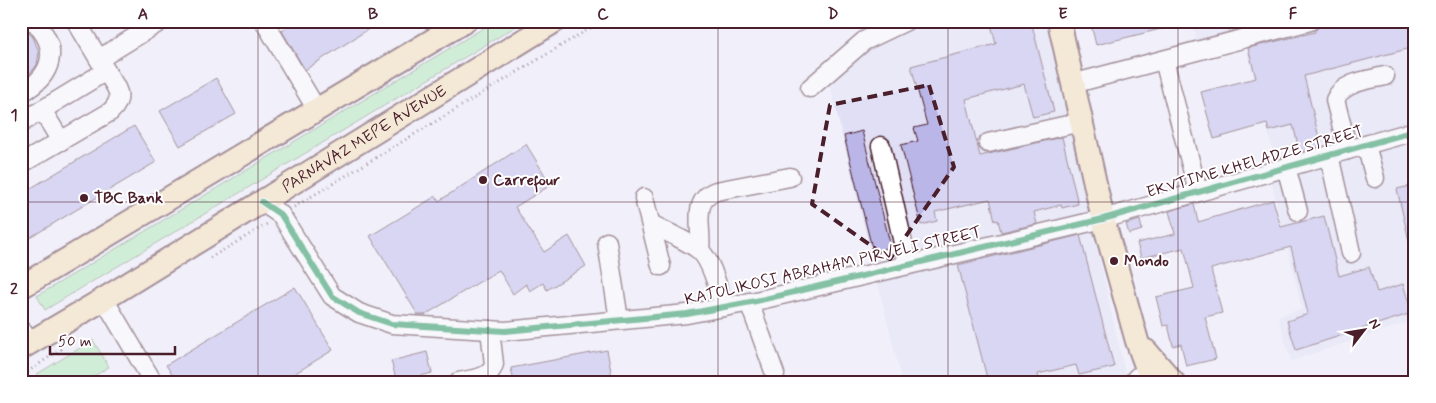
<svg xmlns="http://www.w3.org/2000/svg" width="1436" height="403" font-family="Mynerve,sans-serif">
<rect width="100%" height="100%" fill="#f1f0fa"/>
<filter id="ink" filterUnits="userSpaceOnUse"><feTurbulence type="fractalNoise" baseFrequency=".02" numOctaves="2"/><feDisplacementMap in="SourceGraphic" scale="10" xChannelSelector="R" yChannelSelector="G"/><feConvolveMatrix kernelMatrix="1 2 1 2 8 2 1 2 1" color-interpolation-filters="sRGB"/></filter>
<g filter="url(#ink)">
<g fill="#e0dff5">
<path d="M922,21H1046L1127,382H902L828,77L882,30Z"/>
<path d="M1191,21H1415V320L1291,361L1278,316L1302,309L1271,179L1280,177L1241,30L1197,41Z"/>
</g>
<g fill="#a9e8af" stroke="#7a846d">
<path d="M495,21H525L45,310L37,296Z"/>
<path d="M93,340L109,367L84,382H42L37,374Z"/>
</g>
<g fill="#bab6e8" stroke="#4a1f2b">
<path d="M297,21H381L305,70L282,31Z"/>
<path d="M990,21H1031L1054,112L1033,117L1024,84L966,99L980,156L1062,137L1078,204L1062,208L1061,205L1034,212L1037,224L1001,232L998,220L995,221L990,199L935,212L937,221L921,225L901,145L918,141L914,128L927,125L911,66L996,44Z"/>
<path d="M1090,21H1172L1173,26L1096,45Z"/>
<path d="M1326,21H1415V47L1304,76L1321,146L1300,153L1293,125L1269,131L1267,124L1214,139L1201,92L1256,78L1248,48L1315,32V30L1318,28L1320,23Z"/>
<path d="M21,25L33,37L39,52L37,65L32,71L21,80Z"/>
<path d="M216,78L236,114L180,146L160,111Z"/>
<path d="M134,126L156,162L21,243V194Z"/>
<path d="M862,131L891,247L873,252L844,136Z"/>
<path d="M526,144L551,185L515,207L544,252L569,236L586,266L547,290L543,283L530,291L526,284L513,294L499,270L425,315H418L370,236L436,196L439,201Z"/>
<path d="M1415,185V241H1409L1397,189Z"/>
<path d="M1273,200L1281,227L1324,216L1339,276L1369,267L1377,292L1403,284L1412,313L1296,350L1287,321L1308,314L1291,247L1211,269L1222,313L1205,317L1216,359L1186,366L1181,344L1173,346L1168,325L1163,326L1156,297L1194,288L1184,248L1141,258L1137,243L1175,234L1169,211L1194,204L1198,222Z"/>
<path d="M1140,220L1142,230L1129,234L1126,224Z"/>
<path d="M1080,235L1114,367L1079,375L1076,365L1038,374L1040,382H988L958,265Z"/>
<path d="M295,287L333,350L281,382H177L166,365Z"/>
<path d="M607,350L613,382H514L511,368Z"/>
<path d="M427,352L432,373L397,382L391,361Z"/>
</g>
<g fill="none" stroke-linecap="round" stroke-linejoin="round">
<g stroke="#4a1f2b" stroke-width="21">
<g id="minor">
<path d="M264,21L317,110"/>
<path d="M99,59L161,21"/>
<path d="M1164,60L1198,192"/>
<path d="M1072,84L1310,21"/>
<path d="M810,88L864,41L906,21"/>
<path d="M21,93C53,76 61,47 33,21"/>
<path d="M21,123L42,110"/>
<path d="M61,141L42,110L106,71L76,21"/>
<path d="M988,143L1081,122"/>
<path d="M1366,145L1375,178"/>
<path d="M881,146L908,265"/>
<path d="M1348,150L1335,100C1342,82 1369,80 1385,76"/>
<path d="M1329,155L1351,253"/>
<path d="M21,164L110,112C127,96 115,87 106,71"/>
<path d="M1286,167L1298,211"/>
<path d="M644,198L661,266"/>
<path d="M262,202L281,215L332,296L359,313L392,324L505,331L687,314L756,301L1103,219L1415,131"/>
<path d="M651,224C666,232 686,240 699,250C712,260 719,292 724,307"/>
<path d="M607,242L619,320"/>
<path d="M700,250C703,228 690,201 716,191L790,177"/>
<path d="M104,299L153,382"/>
<path d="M749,302L775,374"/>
<path d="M21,329L30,343"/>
<path d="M458,382C471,379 491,379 494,364L490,330"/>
<path d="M1133,382L1137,377"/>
</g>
</g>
<g stroke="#4a1f2b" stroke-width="26">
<g id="major">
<path d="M1059,21L1103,219L1137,341L1152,382"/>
<path d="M21,287L465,21"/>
<path id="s1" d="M21,348L104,299L555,21"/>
<path d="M1146,351L1173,382"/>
</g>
</g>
<g stroke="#4a1f2b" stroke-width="3" stroke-dasharray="1 4" stroke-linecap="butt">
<path d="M294,207L602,21"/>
<path d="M210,258L267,224"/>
<path d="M21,380L29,371L64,347"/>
</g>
<use href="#minor" stroke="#fff" stroke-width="18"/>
<use href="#major" stroke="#f9ddab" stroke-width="22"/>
<g stroke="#fff" stroke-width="9">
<path id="cycleway" d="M262,202L281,215L332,296L359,313L392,324L505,331L687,314L756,301L1103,219L1415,131"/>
</g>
<use href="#cycleway" stroke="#00873e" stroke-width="6"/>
</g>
</g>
<path d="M0 0H1436V403H0ZM929,85L954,167L890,259L812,204L830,105Z" fill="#f1f0fa" fill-opacity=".55" fill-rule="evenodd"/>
<path fill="none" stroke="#4a1f2b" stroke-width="4" stroke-dasharray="10 6" stroke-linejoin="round" d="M929,85L954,167L890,259L812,204L830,105Z"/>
<path fill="none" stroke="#4a1f2b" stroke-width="1" stroke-opacity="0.55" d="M258,21V382M488,21V382M718,21V382M948,21V382M1178,21V382M21,202H1415"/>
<g fill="#4a1f2b" stroke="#fff" stroke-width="2">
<circle cx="483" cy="180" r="5"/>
<circle cx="84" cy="198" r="5"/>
<circle cx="1114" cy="261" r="5"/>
</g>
<g text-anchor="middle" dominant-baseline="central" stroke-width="4" stroke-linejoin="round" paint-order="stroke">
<g font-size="16" fill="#4a1f2b" stroke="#fff">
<text stroke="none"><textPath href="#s1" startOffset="402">PARNAVAZ MEPE AVENUE</textPath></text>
<text transform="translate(1255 162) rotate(-16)">EKVTIME KHELADZE STREET</text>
<text transform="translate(833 266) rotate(-13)">KATOLIKOSI ABRAHAM PIRVELI STREET</text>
</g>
<g font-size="16" font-weight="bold" fill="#4a1f2b" stroke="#fff" text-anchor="start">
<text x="493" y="180">Carrefour</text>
<text x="94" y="198">TBC Bank</text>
<text x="1124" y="261">Mondo</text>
</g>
</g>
<rect width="1436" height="403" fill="none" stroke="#fff" stroke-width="55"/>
<g transform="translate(1364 330) rotate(59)" stroke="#ffffff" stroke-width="4" paint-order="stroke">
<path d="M0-4L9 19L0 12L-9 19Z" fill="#4a1f2b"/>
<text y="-8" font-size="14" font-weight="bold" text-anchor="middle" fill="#4a1f2b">N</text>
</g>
<path d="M50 346v8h125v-8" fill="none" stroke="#4a1f2b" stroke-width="2.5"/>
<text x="58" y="346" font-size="15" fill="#4a1f2b" stroke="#ffffff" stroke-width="4" paint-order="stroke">50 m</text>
<rect x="28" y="28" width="1380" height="348" fill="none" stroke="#4a1f2b" stroke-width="2"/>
<g font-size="16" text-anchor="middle" font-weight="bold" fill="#4a1f2b">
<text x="143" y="19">A</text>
<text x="373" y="19">B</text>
<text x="603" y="19">C</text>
<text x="833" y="19">D</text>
<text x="1063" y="19">E</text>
<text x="1293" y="19">F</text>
<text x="14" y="120">1</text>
<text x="14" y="294">2</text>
</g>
</svg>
